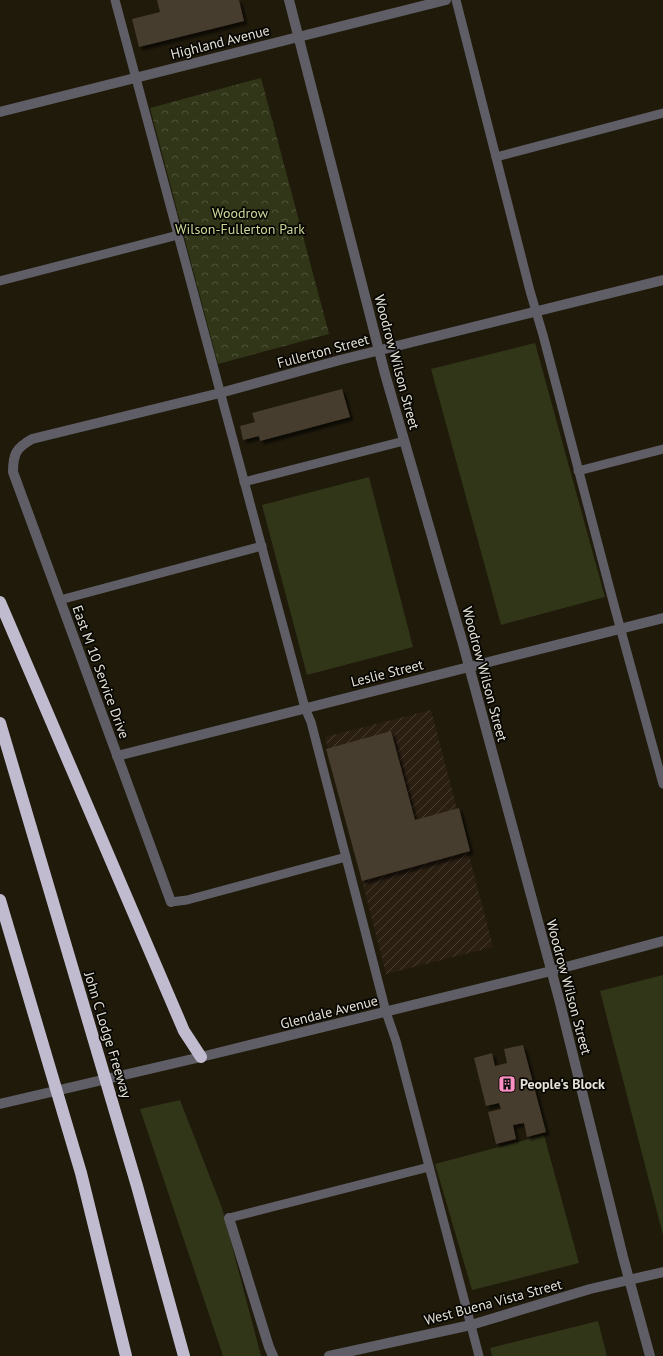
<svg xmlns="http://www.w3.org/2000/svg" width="663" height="1356" font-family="'PT Sans',sans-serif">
<defs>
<pattern id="industrial-furrows" width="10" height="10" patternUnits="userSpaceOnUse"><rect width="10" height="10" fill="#2b1f12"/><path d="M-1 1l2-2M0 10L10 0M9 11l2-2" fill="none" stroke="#4a3f34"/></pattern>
<pattern id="park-crowns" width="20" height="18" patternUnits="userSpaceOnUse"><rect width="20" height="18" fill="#313618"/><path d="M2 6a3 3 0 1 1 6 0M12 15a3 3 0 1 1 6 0" fill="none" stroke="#4f5339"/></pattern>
<filter id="shadow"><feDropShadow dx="3.5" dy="3.5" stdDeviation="1" flood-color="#0009"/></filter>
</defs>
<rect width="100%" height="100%" fill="#1f1a0a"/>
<path fill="url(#industrial-furrows)" d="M431,710L493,947L386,974L325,737Z"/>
<g fill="#313618">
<path d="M535,343L605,597L501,625L431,369Z"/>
<path d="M369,477L413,647L307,675L262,505Z"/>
<path d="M663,975V1235L600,991Z"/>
<path d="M180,1100L222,1208L261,1356H223L140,1109Z"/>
<path d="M544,1135L579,1263L472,1290L435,1164Z"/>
<path d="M598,1321L607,1356H492L490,1348Z"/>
</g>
<path fill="url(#park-crowns)" d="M261,78L329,334L218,364L150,108Z"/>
<g fill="#473c2d" filter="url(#shadow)">
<path d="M157,0H239L244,21L139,47L132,19L160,12Z"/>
<path d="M342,389L350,417L260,441L259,436L243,440L240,426L255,422L252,413Z"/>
<path d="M391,731L415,820L459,808L470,851L362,881L326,749Z"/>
<path d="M523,1045L546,1132L527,1137L524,1123L513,1125L516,1139L496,1144L488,1112L501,1109L499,1103L486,1106L474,1058L492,1053L495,1066L507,1063L504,1049Z"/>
</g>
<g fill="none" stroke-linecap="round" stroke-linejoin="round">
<g stroke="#5f5d65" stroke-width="9">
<path d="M115,0L305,708L311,722L386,1012L396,1041L479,1356"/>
<path d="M456,0L530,291L543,335L614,605L663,784"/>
<path d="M496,157L663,113"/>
<path d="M0,281L178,235"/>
<path d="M578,471L663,449"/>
<path d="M244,482L404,441"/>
<path d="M60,600L262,546"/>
<path d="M171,902L187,900L346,857"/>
<path d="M229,1218L429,1167"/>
</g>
<g stroke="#5f5d65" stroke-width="10">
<path d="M289,0L385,374L463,644L559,999L623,1257L650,1356"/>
<path d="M0,112L446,0"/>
<path d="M117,756L663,618"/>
<path d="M171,902L13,472C13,454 16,448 32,439L220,393L340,360L663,280"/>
<path d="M229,1218L269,1347L273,1356"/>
<path d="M329,1356L471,1325L590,1289L663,1272"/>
</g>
<path stroke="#5f5d65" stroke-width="10" d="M0,1104L201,1057L551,971L663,941"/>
<g stroke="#c1bbd0" stroke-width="12">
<path d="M0,602L184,1031L201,1057"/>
<path d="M0,723L137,1186L184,1356"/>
<path d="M0,900L81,1173L126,1356"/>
</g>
</g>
<defs>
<g id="building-square" transform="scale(0.9)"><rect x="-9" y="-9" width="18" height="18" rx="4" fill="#fc8fc3" stroke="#070602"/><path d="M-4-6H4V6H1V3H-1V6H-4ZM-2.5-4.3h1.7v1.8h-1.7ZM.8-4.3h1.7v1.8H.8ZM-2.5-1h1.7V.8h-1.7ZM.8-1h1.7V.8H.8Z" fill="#111"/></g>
</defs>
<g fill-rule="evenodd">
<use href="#building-square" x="507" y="1084"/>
</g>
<g text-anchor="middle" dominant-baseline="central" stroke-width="3.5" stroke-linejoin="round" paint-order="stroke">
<g font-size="14" fill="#e5e2d7" stroke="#070602">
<text transform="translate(220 42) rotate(-14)">Highland Avenue</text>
<text transform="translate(323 351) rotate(-15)">Fullerton Street</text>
<text transform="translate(397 362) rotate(75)">Woodrow Wilson Street</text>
<text transform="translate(101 672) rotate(70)">East M 10 Service Drive</text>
<text transform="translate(387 673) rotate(-14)">Leslie Street</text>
<text transform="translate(485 674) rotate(75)">Woodrow Wilson Street</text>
<text transform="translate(569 987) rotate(75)">Woodrow Wilson Street</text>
<text transform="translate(329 1012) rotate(-14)">Glendale Avenue</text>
<text transform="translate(108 1035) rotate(73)">John C Lodge Freeway</text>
<text transform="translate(493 1302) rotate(-15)">West Buena Vista Street</text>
</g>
<g font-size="14" fill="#ccd798" stroke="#070602">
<text x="240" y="213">Woodrow<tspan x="240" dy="16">Wilson-Fullerton Park</tspan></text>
</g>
<g font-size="14" font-weight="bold" fill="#e5e2d7" stroke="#070602" text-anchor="start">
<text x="520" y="1084">People's Block</text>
</g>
</g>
</svg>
